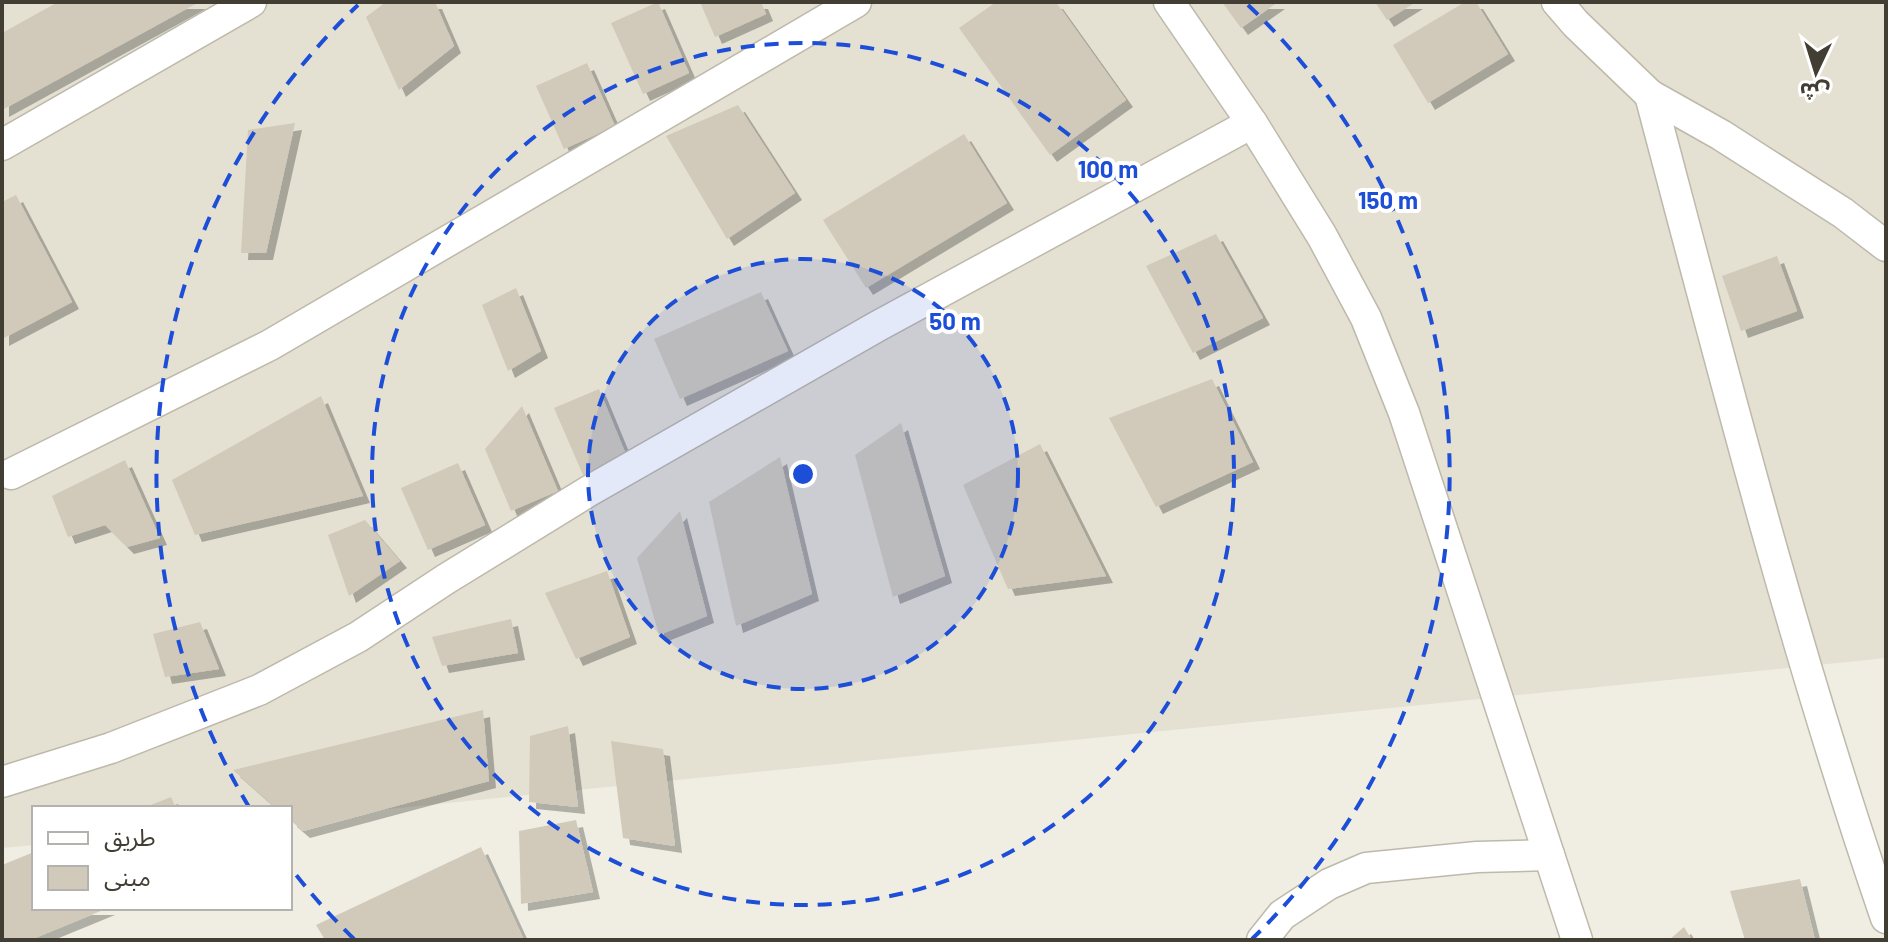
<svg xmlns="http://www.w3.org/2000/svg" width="1888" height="942" font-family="Barlow,'Noto Sans Arabic',sans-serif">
<defs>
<filter id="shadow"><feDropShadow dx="7" dy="7" stdDeviation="0" flood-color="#0004"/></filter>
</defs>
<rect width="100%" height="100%" fill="#f0eee3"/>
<path fill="#e4e0d2" d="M2,2H1886V658L290,819V808H34V845L2,848Z"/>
<g fill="#d1caba" filter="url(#shadow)">
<path d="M58,2H199L2,110V33Z"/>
<path d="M386,2H435L454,46L399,90L366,17Z"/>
<path d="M658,2L689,73L643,94L611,23Z"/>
<path d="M700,2H761L766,14L715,37Z"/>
<path d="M996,2H1056L1126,100L1050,155L959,28Z"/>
<path d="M1222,2H1278L1241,28Z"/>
<path d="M1375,2H1416L1387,20Z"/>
<path d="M1465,2H1476L1508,54L1428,103L1393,45Z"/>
<path d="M587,63L615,126L564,149L536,86Z"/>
<path d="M738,105L795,193L727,239L666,136Z"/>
<path d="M295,123L266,253H241L248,130Z"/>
<path d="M964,134L1007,203L866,288L823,220Z"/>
<path d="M16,195L72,302L2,339V202Z"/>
<path d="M1216,234L1263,318L1193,353L1146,266Z"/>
<path d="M1777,256L1797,311L1741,331L1722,276Z"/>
<path d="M516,288L541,351L508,371L482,305Z"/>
<path d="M761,292L788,351L680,399L654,339Z"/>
<path d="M1212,379L1253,462L1156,507L1109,418Z"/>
<path d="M599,389L627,457L583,475L554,408Z"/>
<path d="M321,396L363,496L195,535L172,480Z"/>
<path d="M522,406L558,491L511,511L485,449Z"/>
<path d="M901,423L945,576L893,597L855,455Z"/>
<path d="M1040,444L1106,576L1008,589L963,485Z"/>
<path d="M780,457L812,594L736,626L709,502Z"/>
<path d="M125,460L160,538L127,547L105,525L68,537L52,496Z"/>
<path d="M458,463L485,525L428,550L401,488Z"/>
<path d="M680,511L707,616L659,635L637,558Z"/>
<path d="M365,520L400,561L349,596L328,535Z"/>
<path d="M607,571L630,637L576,659L545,593Z"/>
<path d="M511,619L518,653L442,666L432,637Z"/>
<path d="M200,622L219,669L165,677L153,634Z"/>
<path d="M483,710L489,781L303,831L290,820V808H276L233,770Z"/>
<path d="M568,726L578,807L529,802L530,736Z"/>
<path d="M611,741L663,749L675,846L623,838Z"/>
<path d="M171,797L176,808H143Z"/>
<path d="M576,820L593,892L521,904L519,831Z"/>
<path d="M481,847L523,938L325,940L316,925Z"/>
<path d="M34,852V908H108L30,940H2V865Z"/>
<path d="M1800,879L1815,940H1745L1730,891Z"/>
<path d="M1684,927L1692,940H1669Z"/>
</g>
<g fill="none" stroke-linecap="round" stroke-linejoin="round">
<g stroke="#beb9aa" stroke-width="33">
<g id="minor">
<path d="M1169,2L1252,123L1322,236L1366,318L1404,413L1577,940"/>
<path d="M1557,2L1576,24L1650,95L1721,135L1843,213L1886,246"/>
<path d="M1650,95C1723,371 1793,647 1886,918"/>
<path d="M2,145L251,2"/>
<path d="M11,474L270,345L856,2"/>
<path d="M2,782L111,748L259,690L358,637L446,579L589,491L878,326L1252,123"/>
<path d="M1262,940L1282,915L1329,884L1366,868L1477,857L1549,855"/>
</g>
</g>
<use href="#minor" stroke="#fff" stroke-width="30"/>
</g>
<circle cx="803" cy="474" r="215" fill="#1d4ed8" fill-opacity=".12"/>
<g fill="none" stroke="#1d4ed8" stroke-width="4" stroke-dasharray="14 10">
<circle cx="803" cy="474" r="215"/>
<circle cx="803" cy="474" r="431"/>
<path d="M354 939A646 646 0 0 1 290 867M249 807A646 646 0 0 1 358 5M1248 5A646 646 0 0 1 1252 939"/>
</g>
<circle cx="803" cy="474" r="12" fill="#1d4ed8" stroke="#fff" stroke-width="4"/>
<g font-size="24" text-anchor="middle" font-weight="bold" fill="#1d4ed8" stroke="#fff" stroke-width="8" stroke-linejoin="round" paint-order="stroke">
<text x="1108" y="178">100 m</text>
<text x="1388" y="209">150 m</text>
<text x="955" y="330">50 m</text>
</g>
<rect width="1888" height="942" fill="none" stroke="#423e34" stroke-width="8"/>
<rect x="32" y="806" width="260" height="104" fill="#ffffff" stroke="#b3b2ae" stroke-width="2"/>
<rect x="48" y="832" width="40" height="12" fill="#ffffff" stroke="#b3b2ae" stroke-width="2"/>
<text x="104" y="846" font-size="24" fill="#423e34">طريق</text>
<rect x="48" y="866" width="40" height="24" fill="#d1caba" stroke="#b3b2ae" stroke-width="2"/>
<text x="104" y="886" font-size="24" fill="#423e34">مبنى</text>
<g transform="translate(1816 72) rotate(184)" stroke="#ffffff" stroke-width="6" paint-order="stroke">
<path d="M0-6L14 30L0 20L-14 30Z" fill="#423e34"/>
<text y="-12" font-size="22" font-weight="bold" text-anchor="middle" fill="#423e34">ش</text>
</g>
</svg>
